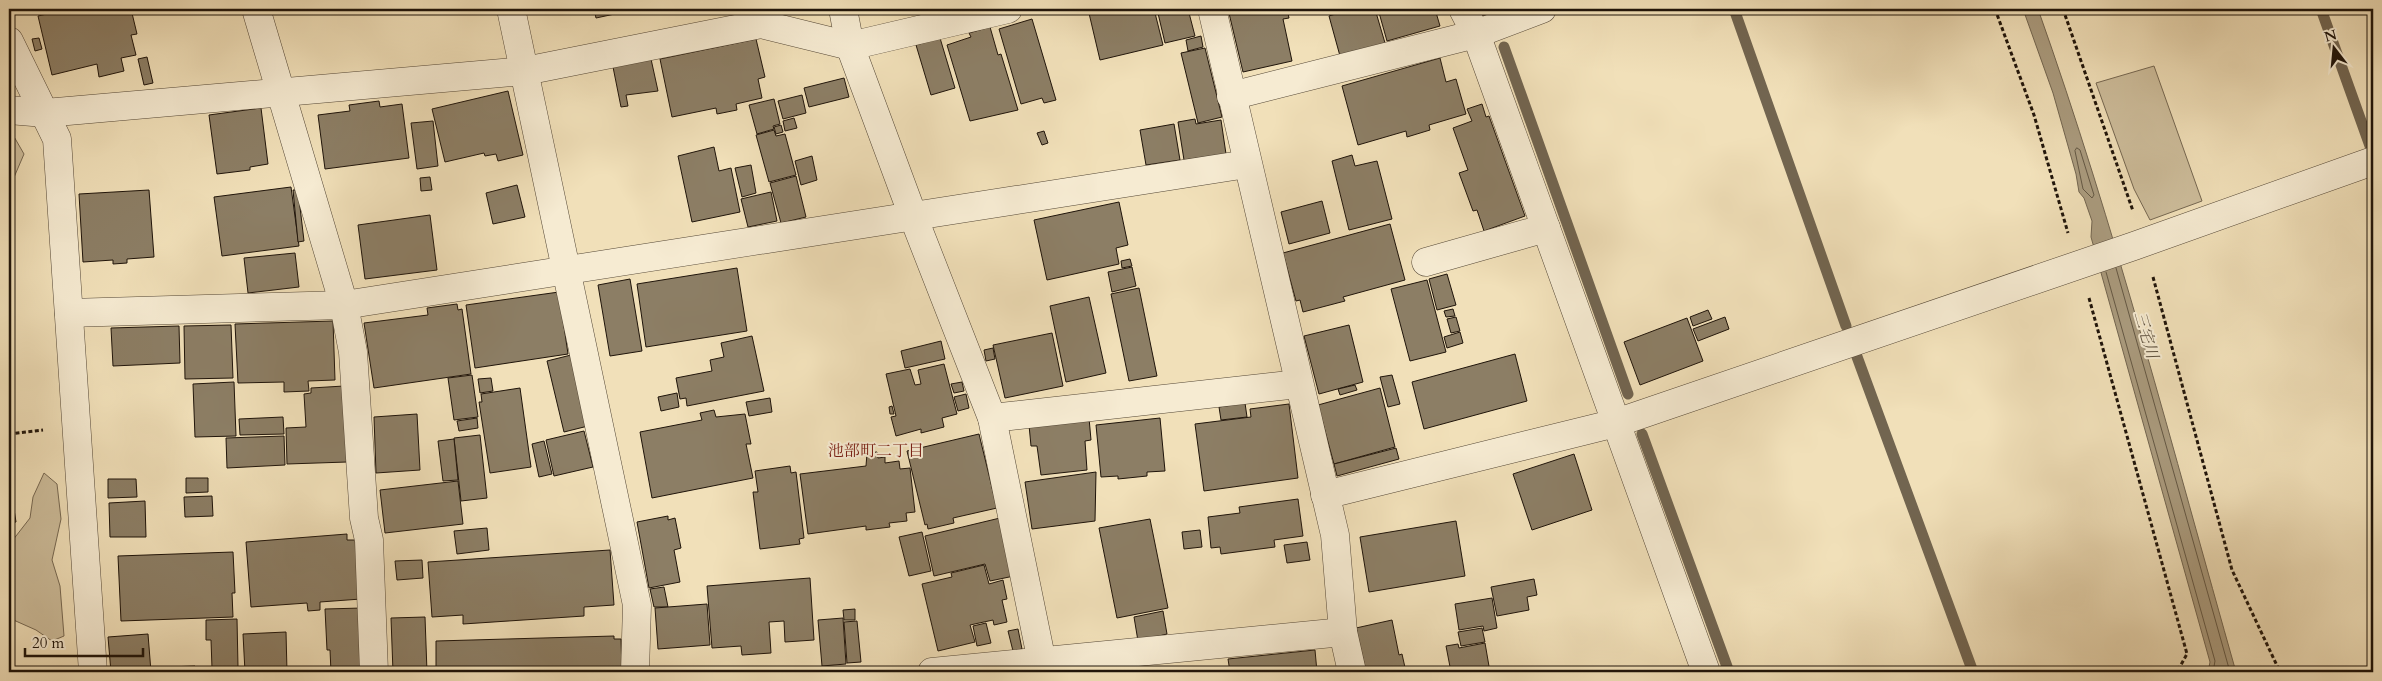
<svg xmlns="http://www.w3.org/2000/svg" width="2382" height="681" font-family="Cardo,'Noto Serif JP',serif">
<rect width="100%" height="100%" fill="#f1e0b9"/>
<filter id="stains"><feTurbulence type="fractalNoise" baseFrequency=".004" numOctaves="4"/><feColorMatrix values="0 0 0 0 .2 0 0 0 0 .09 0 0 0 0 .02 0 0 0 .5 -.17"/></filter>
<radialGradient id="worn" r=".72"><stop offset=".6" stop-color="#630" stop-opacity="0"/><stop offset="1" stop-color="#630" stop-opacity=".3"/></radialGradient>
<g fill="#cdbd9b" stroke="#766852">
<path d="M2154,66L2202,201L2150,220L2134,189L2096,83Z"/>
<path d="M9,128L24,154L9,189Z"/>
<path d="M44,473L57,484L61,519L52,560L60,586L64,636L52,641L36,630L9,618V545L30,518L33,497Z"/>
</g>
<path fill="#aa9b7e" stroke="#726550" d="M2023,9H2038C2115,226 2173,450 2236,672H2208L2210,662L2091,237L2092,221L2084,198L2079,192L2076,174L2053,93Z"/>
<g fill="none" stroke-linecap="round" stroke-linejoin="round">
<g stroke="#645844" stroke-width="1">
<path d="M2077,148L2080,150L2094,195L2092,198L2083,189L2075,151Z"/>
<path d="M2116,268L2230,672"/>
<path d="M2106,272L2215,661L2213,672"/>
</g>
<g stroke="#726550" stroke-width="11">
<path d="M1484,9L1491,21"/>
<path d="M1734,9L1846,326"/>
<path d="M2321,9L2370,146"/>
<path d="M1504,47L1628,394"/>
<path d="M1856,354L1973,672"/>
<path d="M1642,434L1729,672"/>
</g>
</g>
<g fill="#8c7e65" stroke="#1f140a">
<path d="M69,9H131L137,34L131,35L136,55L121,58L124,71L99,77L97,64L52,75L38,16Z"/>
<path d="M594,9H638L596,18Z"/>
<path d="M743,9H758V10L744,14Z"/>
<path d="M1088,9H1154L1163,45L1100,60Z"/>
<path d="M1157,9H1188L1195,36L1165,43Z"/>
<path d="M1228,9H1287L1289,18L1283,19L1292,61L1243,72Z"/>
<path d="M1341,9H1375L1385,43L1340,56L1329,16L1342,12Z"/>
<path d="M1378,9H1435L1440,26L1387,41Z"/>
<path d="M1032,19L1056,100L1044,103L1042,98L1021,104L999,29Z"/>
<path d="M990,27L998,55L1001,54L1018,110L970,121L947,45L971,37L969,33Z"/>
<path d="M1201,36L1203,47L1188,51L1186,40Z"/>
<path d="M39,38L42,49L35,51L32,39Z"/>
<path d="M940,38L955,88L931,95L916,45Z"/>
<path d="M756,39L765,77L758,79L762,98L736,104L737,110L717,114L716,108L672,117L660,59Z"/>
<path d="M1205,48L1222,117L1198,123L1181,53Z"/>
<path d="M147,57L153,83L144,85L138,59Z"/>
<path d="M1440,58L1446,82L1456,79L1466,114L1429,125L1430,130L1407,137L1406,131L1358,145L1342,86Z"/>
<path d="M651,59L658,91L626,95L628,106L621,107L613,67Z"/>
<path d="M844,78L849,97L809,107L804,88Z"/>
<path d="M508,91L523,155L498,161L496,154L485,156L484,153L445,162L432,109Z"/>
<path d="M802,95L806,113L783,119L778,101Z"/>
<path d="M774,99L780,124L773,126L774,129L757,134L749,105Z"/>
<path d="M379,101L380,107L402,104L409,158L325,169L318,115L350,111L349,105Z"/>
<path d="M1482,104L1486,117L1489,116L1525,216L1484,231L1477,210L1473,211L1459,173L1468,170L1453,128L1472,121L1467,109Z"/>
<path d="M261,108L268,164L250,167V170L217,174L209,115Z"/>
<path d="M794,118L797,128L785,131L783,121Z"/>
<path d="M1195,119L1196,124L1221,120L1226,154L1184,160L1178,122Z"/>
<path d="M433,121L438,166L417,169L411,123Z"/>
<path d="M1174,124L1180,160L1146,165L1140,130Z"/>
<path d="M781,125L783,132L776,134L774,127Z"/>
<path d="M774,130L776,136L785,134L796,175L769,182L756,135Z"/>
<path d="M1044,131L1048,143L1042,145L1037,133Z"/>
<path d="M714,147L719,171L731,168L740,212L692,222L678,156Z"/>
<path d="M1352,155L1355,166L1377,161L1392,219L1349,230L1332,161Z"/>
<path d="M812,156L817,180L801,185L795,161Z"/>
<path d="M751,165L756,193L742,197L735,168Z"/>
<path d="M796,176L806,217L781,223L770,183Z"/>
<path d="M430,177L432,190L421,191L420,178Z"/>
<path d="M517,185L525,217L493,224L486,193Z"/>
<path d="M291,187L299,246L222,256L214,197Z"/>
<path d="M149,190L154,257L127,259V263L113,264V260L83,262L79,194Z"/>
<path d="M293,190H298L304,241L298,242Z"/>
<path d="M771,192L777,221L748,227L741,199Z"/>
<path d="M1322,201L1330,233L1289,244L1281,212Z"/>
<path d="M1119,202L1128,245L1116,248L1119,264L1047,280L1034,220Z"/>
<path d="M430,215L437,270L365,279L358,225Z"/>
<path d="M1390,224L1405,280L1343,297L1345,301L1303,312L1300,300L1296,301L1283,253Z"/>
<path d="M295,253L299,287L248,293L244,258Z"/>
<path d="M1130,259L1132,266L1122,268L1121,261Z"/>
<path d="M1132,267L1136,286L1112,292L1108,272Z"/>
<path d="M737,268L747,331L646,347L637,284Z"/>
<path d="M1447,274L1456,305L1437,310L1429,279Z"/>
<path d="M630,279L642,351L610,356L598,285Z"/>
<path d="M1427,280L1446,352L1410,361L1391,289Z"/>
<path d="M1139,288L1157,376L1129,381L1111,294Z"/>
<path d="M559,292L568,354L475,368L466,305Z"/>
<path d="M1089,297L1106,373L1066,382L1050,306Z"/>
<path d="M457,304L458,310L462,309L471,374L374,388L364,323L428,315L427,308Z"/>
<path d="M1453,309L1455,316L1446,317L1444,311Z"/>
<path d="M1708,310L1712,319L1693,326L1690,317Z"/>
<path d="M1456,317L1460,331L1451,333L1447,319Z"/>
<path d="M1725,317L1729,329L1698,341L1693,329Z"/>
<path d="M1687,318L1703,361L1640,385L1624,342Z"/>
<path d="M333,321L335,380L308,381L309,391L284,392V382L238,383L235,324Z"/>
<path d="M231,325L233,378L185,379L184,326Z"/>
<path d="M1349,325L1363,382L1319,394L1304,336Z"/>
<path d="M179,326L180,363L113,366L111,328Z"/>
<path d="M1460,332L1463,343L1447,348L1444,337Z"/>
<path d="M1052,333L1063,386L1005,398L993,345Z"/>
<path d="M752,336L764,391L687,406L686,398L680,399L676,378L712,371L710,360L724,357L721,343Z"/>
<path d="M941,341L945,359L905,368L901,351Z"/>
<path d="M993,348L995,359L986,361L984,350Z"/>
<path d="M575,354L592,425L564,432L547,361Z"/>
<path d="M1515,354L1527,401L1424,429L1412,382Z"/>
<path d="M944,364L957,414L942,418L944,427L921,433V429L896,436L891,417L896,416L886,374L910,369L915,385L921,384L918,370Z"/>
<path d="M472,375L478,417L454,420L448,378Z"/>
<path d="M1392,375L1400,404L1388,407L1380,377Z"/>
<path d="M491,378L493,391L480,393L478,379Z"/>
<path d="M234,382L236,436L195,437L193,384Z"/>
<path d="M962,382L964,391L954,393L951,384Z"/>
<path d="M1355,385L1357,390L1340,395L1338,389Z"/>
<path d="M344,386L347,462L287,464L286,428L306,427L304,394L311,393V388Z"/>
<path d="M520,388L531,467L490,473L479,402H482L481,394Z"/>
<path d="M1380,388L1395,447L1334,464L1318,405Z"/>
<path d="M677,393L679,407L661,411L658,397Z"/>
<path d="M966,394L969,408L958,411L954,397Z"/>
<path d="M770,398L772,412L749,416L746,402Z"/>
<path d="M1245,403L1247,417L1221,420L1219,407Z"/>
<path d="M1289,404L1298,478L1204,491L1195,424L1251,417L1250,409Z"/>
<path d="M892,406L894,414H890L889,407Z"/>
<path d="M714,410L716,417L745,414L751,444H746L753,478L652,498L640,432L702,420L700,413Z"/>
<path d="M417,414L420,470L376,473L374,417Z"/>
<path d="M283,417L284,434L240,435L239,419Z"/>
<path d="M477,418L478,428L459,431L457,421Z"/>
<path d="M1089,418L1091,440L1085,441L1087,470L1041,475L1037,446H1031L1029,425Z"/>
<path d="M1160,418L1165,471L1147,472V476L1118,479V476L1101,477L1096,425Z"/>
<path d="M584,431L593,467L554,476L546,440Z"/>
<path d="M979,434L997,508L953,518L954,523L928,529L927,524L925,525L907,451Z"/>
<path d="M480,435L487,498L461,501L454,438Z"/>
<path d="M284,436L285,465L227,468L226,438Z"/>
<path d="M454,439L458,480L443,481L438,441Z"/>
<path d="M544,441L552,474L539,477L532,444Z"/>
<path d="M1396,448L1399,459L1337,476L1334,464Z"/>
<path d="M877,452L878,458L885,457V463L899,461L900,469L910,468L915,512L906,513L907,521L889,523L890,527L866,530V526L808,534L800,474L866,466L867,453Z"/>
<path d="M1574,454L1592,510L1532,530L1513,474Z"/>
<path d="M790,466L791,473L796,472L804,538L799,539L800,544L760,549L753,492H758L755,471Z"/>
<path d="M1096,472L1095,521L1032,529L1025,482Z"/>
<path d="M186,478H208V492L186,493Z"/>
<path d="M108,479H136L137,497L108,498Z"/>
<path d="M458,481L463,524L385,533L380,490Z"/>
<path d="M212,496L213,516L185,517L184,497Z"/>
<path d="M1298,499L1303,536L1274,540L1275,547L1221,554L1220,547L1211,548L1208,517L1240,513L1239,507Z"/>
<path d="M145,501L146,537H110L109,503Z"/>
<path d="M9,503H13L16,522L9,523Z"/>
<path d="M668,516V520L675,518L681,548L674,550L680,582L649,588L637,522Z"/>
<path d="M1000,518L1014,576L990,581L985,564L934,576L925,536Z"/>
<path d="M1150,519L1168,608L1117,618L1099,528Z"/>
<path d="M1456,521L1465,576L1369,592L1360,537Z"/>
<path d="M487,528L489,550L457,554L454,531Z"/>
<path d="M1200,530L1202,547L1184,549L1182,532Z"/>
<path d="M922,532L931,571L909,576L899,537Z"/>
<path d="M347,534V540H357L361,599L320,602V610L308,611L307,603L251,607L246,542Z"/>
<path d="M1307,542L1310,560L1287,563L1284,545Z"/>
<path d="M610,550L614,605L584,607V616L463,624V615L432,617L428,562Z"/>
<path d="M233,552L235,593H232L233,617L121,621L118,556Z"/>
<path d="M422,560L423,578L397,580L395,561Z"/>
<path d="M984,565L989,584L1003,580L1007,599L1002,600L1007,622L994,625L993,620L970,625L975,642L938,651L922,584L952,577L951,573Z"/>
<path d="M810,578L814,640L785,642L784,621L769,622L771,653L742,655L741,646L712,648L707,586Z"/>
<path d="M1534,579L1537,595L1527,597L1529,610L1497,616L1491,587Z"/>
<path d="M664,587L668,607H654L650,589Z"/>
<path d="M1492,598L1497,628L1484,631L1483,626L1459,630L1455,604Z"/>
<path d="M707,604L710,645L658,649L655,608Z"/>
<path d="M362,608L365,672H331L330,650H327L325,609Z"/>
<path d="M855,609V620H844L843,610Z"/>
<path d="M1163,611L1167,634L1138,641L1134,617Z"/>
<path d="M425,617L427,672H393L391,618Z"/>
<path d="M843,618L846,664L822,666L818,620Z"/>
<path d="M237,619L238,667L212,668L211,640H206V620Z"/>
<path d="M1392,620L1399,655L1402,654L1406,672H1366L1356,628Z"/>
<path d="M857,621L861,662L847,663L844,622Z"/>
<path d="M986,623L991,643L977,646L973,626Z"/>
<path d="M1482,628L1485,642L1461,646L1458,632Z"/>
<path d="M1018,629L1022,649L1013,651L1008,631Z"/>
<path d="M286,632L287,672H245L243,634Z"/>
<path d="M148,634L151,672H111L108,637Z"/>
<path d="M614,636V639H621L622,672H436V641Z"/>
<path d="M1485,643L1490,672H1451L1446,646L1458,644L1459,648Z"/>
<path d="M1315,650L1317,672H1230L1228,659Z"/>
<path d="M195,666V670L238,668V672H168V667Z"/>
</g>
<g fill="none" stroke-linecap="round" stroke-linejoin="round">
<g stroke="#544736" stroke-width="29">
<g id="minor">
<path d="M256,9L344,305L353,352L364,518L369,540L374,672"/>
<path d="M511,9L637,605L635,672"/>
<path d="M843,9L850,46L913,216L992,418L1044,672"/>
<path d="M1212,9L1335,535L1343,632L1352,672"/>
<path d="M1463,9L1476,34L1706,672"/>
<path d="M9,41L57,139L93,672"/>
<path d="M1231,96L1476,34L1542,9"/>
<path d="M9,110L45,113L525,71L761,24L850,46L1008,9"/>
<path d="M1426,262L1546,228"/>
<path d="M69,313L344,305L1247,164"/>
<path d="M992,418L1298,384"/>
<path d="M1325,495L1616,423L2134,246L2373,161"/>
<path d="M932,672L1343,632"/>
</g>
</g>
<g stroke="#1f140a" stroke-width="3" stroke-dasharray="4 2.5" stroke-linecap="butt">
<path d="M1995,9L2034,115L2068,233"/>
<path d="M2063,9L2133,211"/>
<path d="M2153,277L2232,570L2280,672"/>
<path d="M2089,298L2187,654L2177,672"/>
<path d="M9,434L43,430"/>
</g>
<use href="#minor" stroke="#f6ebd2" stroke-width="28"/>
</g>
<g text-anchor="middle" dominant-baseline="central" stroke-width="4" stroke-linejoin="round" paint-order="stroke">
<g font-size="16" font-style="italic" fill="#5e513e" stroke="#f6ebd2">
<text transform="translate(2146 335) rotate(74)">三宅川</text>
</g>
<g font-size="16" fill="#7a1f14" stroke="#f6ebd2">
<text x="876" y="451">池部町二丁目</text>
</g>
</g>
<rect width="2382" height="681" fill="none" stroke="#f1e0b9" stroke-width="30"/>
<rect x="10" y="10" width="2362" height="661" fill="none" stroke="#1f140a" stroke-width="2.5"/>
<rect x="15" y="15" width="2352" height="651" fill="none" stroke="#1f140a"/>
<g transform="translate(2334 48) rotate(344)" stroke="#f6ebd2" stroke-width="4" paint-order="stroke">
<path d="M0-4L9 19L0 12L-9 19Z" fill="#1f140a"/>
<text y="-8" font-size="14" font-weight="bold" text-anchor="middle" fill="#1f140a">N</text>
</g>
<path d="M25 648v8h118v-8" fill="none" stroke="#1f140a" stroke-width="2.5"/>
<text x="32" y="648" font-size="15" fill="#1f140a" stroke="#f6ebd2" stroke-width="4" paint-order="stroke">20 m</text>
<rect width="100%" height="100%" filter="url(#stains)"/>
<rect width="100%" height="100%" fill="url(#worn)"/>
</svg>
